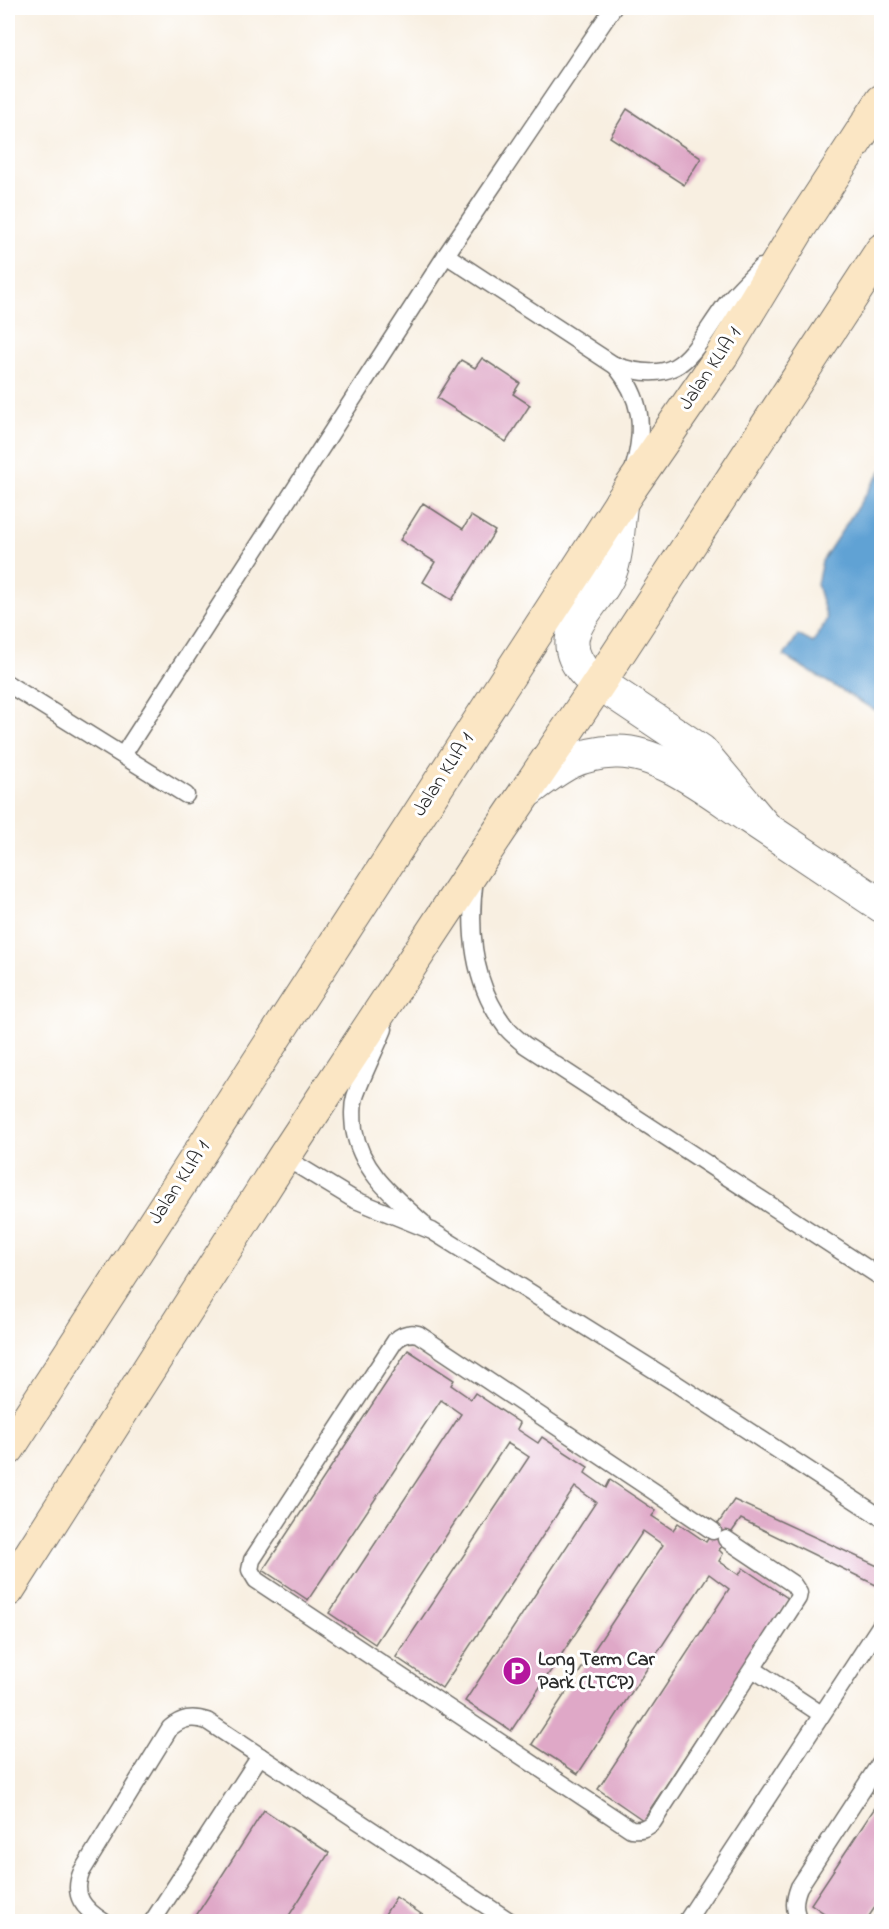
<svg xmlns="http://www.w3.org/2000/svg" width="889" height="1929" font-family="'Indie Flower',sans-serif">
<rect width="100%" height="100%" fill="#fff"/>
<filter id="ink" filterUnits="userSpaceOnUse"><feTurbulence type="fractalNoise" baseFrequency=".0167" numOctaves="2"/><feDisplacementMap in="SourceGraphic" scale="12" xChannelSelector="R" yChannelSelector="G"/><feConvolveMatrix kernelMatrix="1 2 1 2 8 2 1 2 1" color-interpolation-filters="sRGB"/></filter>
<filter id="wash" filterUnits="userSpaceOnUse"><feTurbulence type="fractalNoise" baseFrequency=".008" numOctaves="4" result="noise"/><feDisplacementMap in="SourceGraphic" scale="24" xChannelSelector="R" yChannelSelector="G"/><feGaussianBlur stdDeviation="1.35" result="paint"/><feColorMatrix in="noise" values="0 0 0 0 0 0 0 0 0 0 0 0 0 0 0 0 0 1.4 0 .05"/><feComposite in="paint" operator="in"/></filter>
<g filter="url(#wash)">
<rect width="100%" height="100%" fill="#f8efe1"/>
<path fill="#61a2d4" stroke="#466680" stroke-width="1.5" d="M881,471V714L784,656L798,635L813,643L827,619L817,584L822,561Z"/>
<g id="blocks">
<g fill="#dfa8c7">
<path d="M627,109L701,158L684,185L610,137Z"/>
<path d="M482,358L520,383L513,394L530,405L506,442L437,398L461,360L475,368Z"/>
<path d="M423,503L463,529L471,516L495,531L452,600L423,582L435,562L400,540Z"/>
<path d="M408,1350L454,1380L451,1385L471,1399L475,1393L520,1423L517,1429L538,1443L542,1437L588,1467L585,1473L606,1488L610,1480L656,1511L652,1516L673,1530L678,1523L706,1542L734,1500L882,1568V1588L741,1519L719,1550L723,1554L719,1561L739,1575L743,1568L789,1599L643,1820L598,1789L729,1589L709,1574L578,1774L532,1744L663,1545L643,1531L511,1731L465,1701L596,1502L575,1487L442,1688L396,1657L529,1457L517,1449L507,1443L375,1644L329,1613L461,1414L441,1400L308,1600L263,1570Z"/>
<path d="M882,1797V1897L865,1922H837L811,1904Z"/>
<path d="M264,1810L329,1853L285,1922H192Z"/>
<path d="M396,1897L433,1922H380Z"/>
</g>
</g>
</g>
<g filter="url(#ink)">
<use href="#blocks" fill-opacity="0" stroke="#73706b" stroke-width="1.5"/>
<g fill="none" stroke-linecap="round" stroke-linejoin="round">
<g stroke="#73706b" stroke-width="19">
<g id="lane">
<path d="M446,255L614,365C684,389 691,351 726,304C736,291 749,279 761,267"/>
<path d="M615,365C642,399 645,426 634,467"/>
<path d="M8,684L186,795"/>
<path d="M123,755L446,255L613,8"/>
<path d="M475,878C468,929 473,984 505,1026C510,1033 518,1039 525,1045L882,1278"/>
<path d="M384,1029C375,1051 363,1074 355,1097C352,1107 353,1118 354,1129C361,1171 393,1196 423,1223"/>
<path d="M284,1157L353,1199L432,1231L675,1383L882,1518"/>
<path d="M713,1531L418,1334C409,1332 402,1334 395,1341L252,1560L250,1570L256,1580L631,1829C640,1830 646,1829 653,1822L798,1598L799,1593L793,1584L726,1539"/>
<path d="M753,1669L821,1714"/>
<path d="M104,1922C84,1909 71,1896 82,1871L170,1728C182,1718 192,1716 207,1721L511,1922"/>
<path d="M152,1922L260,1756"/>
<path d="M686,1922L882,1623"/>
<path d="M800,1922C793,1909 794,1900 799,1887L882,1760"/>
</g>
</g>
<g stroke="#73706b" stroke-width="35">
<g id="street">
<path d="M621,502C618,523 618,547 612,567C600,606 547,631 586,674L701,751L764,826"/>
<path d="M529,790C558,768 576,753 615,752C660,750 712,793 749,817C793,846 837,876 882,906"/>
</g>
</g>
<g stroke="#73706b" stroke-width="35">
<g id="secondary">
<path d="M8,1449L629,490L722,355L799,228L882,101"/>
<path d="M8,1590L284,1157L478,863L599,683L882,250"/>
</g>
</g>
<use href="#lane" stroke="#fff" stroke-width="16"/>
<use href="#street" stroke="#fff" stroke-width="33"/>
<use href="#secondary" stroke="#fbe6c4" stroke-width="33"/>
</g>
</g>
<defs>
<g id="parking-disc" transform="scale(1.5)"><circle r="9.5" fill="#b5179e" stroke="#fff"/><path d="M-3.5-5.5H1a3.5 3.5 0 0 1 0 7H-1V5.5H-3.5ZM-1-3.4V-.6H.8a1.4 1.4 0 0 0 0-2.8Z" fill="#fff"/></g>
</defs>
<g fill-rule="evenodd">
<use href="#parking-disc" x="517" y="1671"/>
</g>
<g text-anchor="middle" dominant-baseline="central" stroke-width="6" stroke-linejoin="round" paint-order="stroke">
<g font-size="20" fill="#2b2b2b" stroke="#fff">
<text transform="translate(711 369) rotate(-56)">Jalan KLIA 1</text>
<text transform="translate(444 775) rotate(-57)">Jalan KLIA 1</text>
<text transform="translate(180 1183) rotate(-57)">Jalan KLIA 1</text>
</g>
<g font-size="20" font-weight="bold" fill="#2b2b2b" stroke="#fff" text-anchor="start">
<text x="538" y="1660">Long Term Car<tspan x="538" dy="23">Park (LTCP)</tspan></text>
</g>
</g>
<rect width="889" height="1929" fill="none" stroke="#fff" stroke-width="30"/>
</svg>
